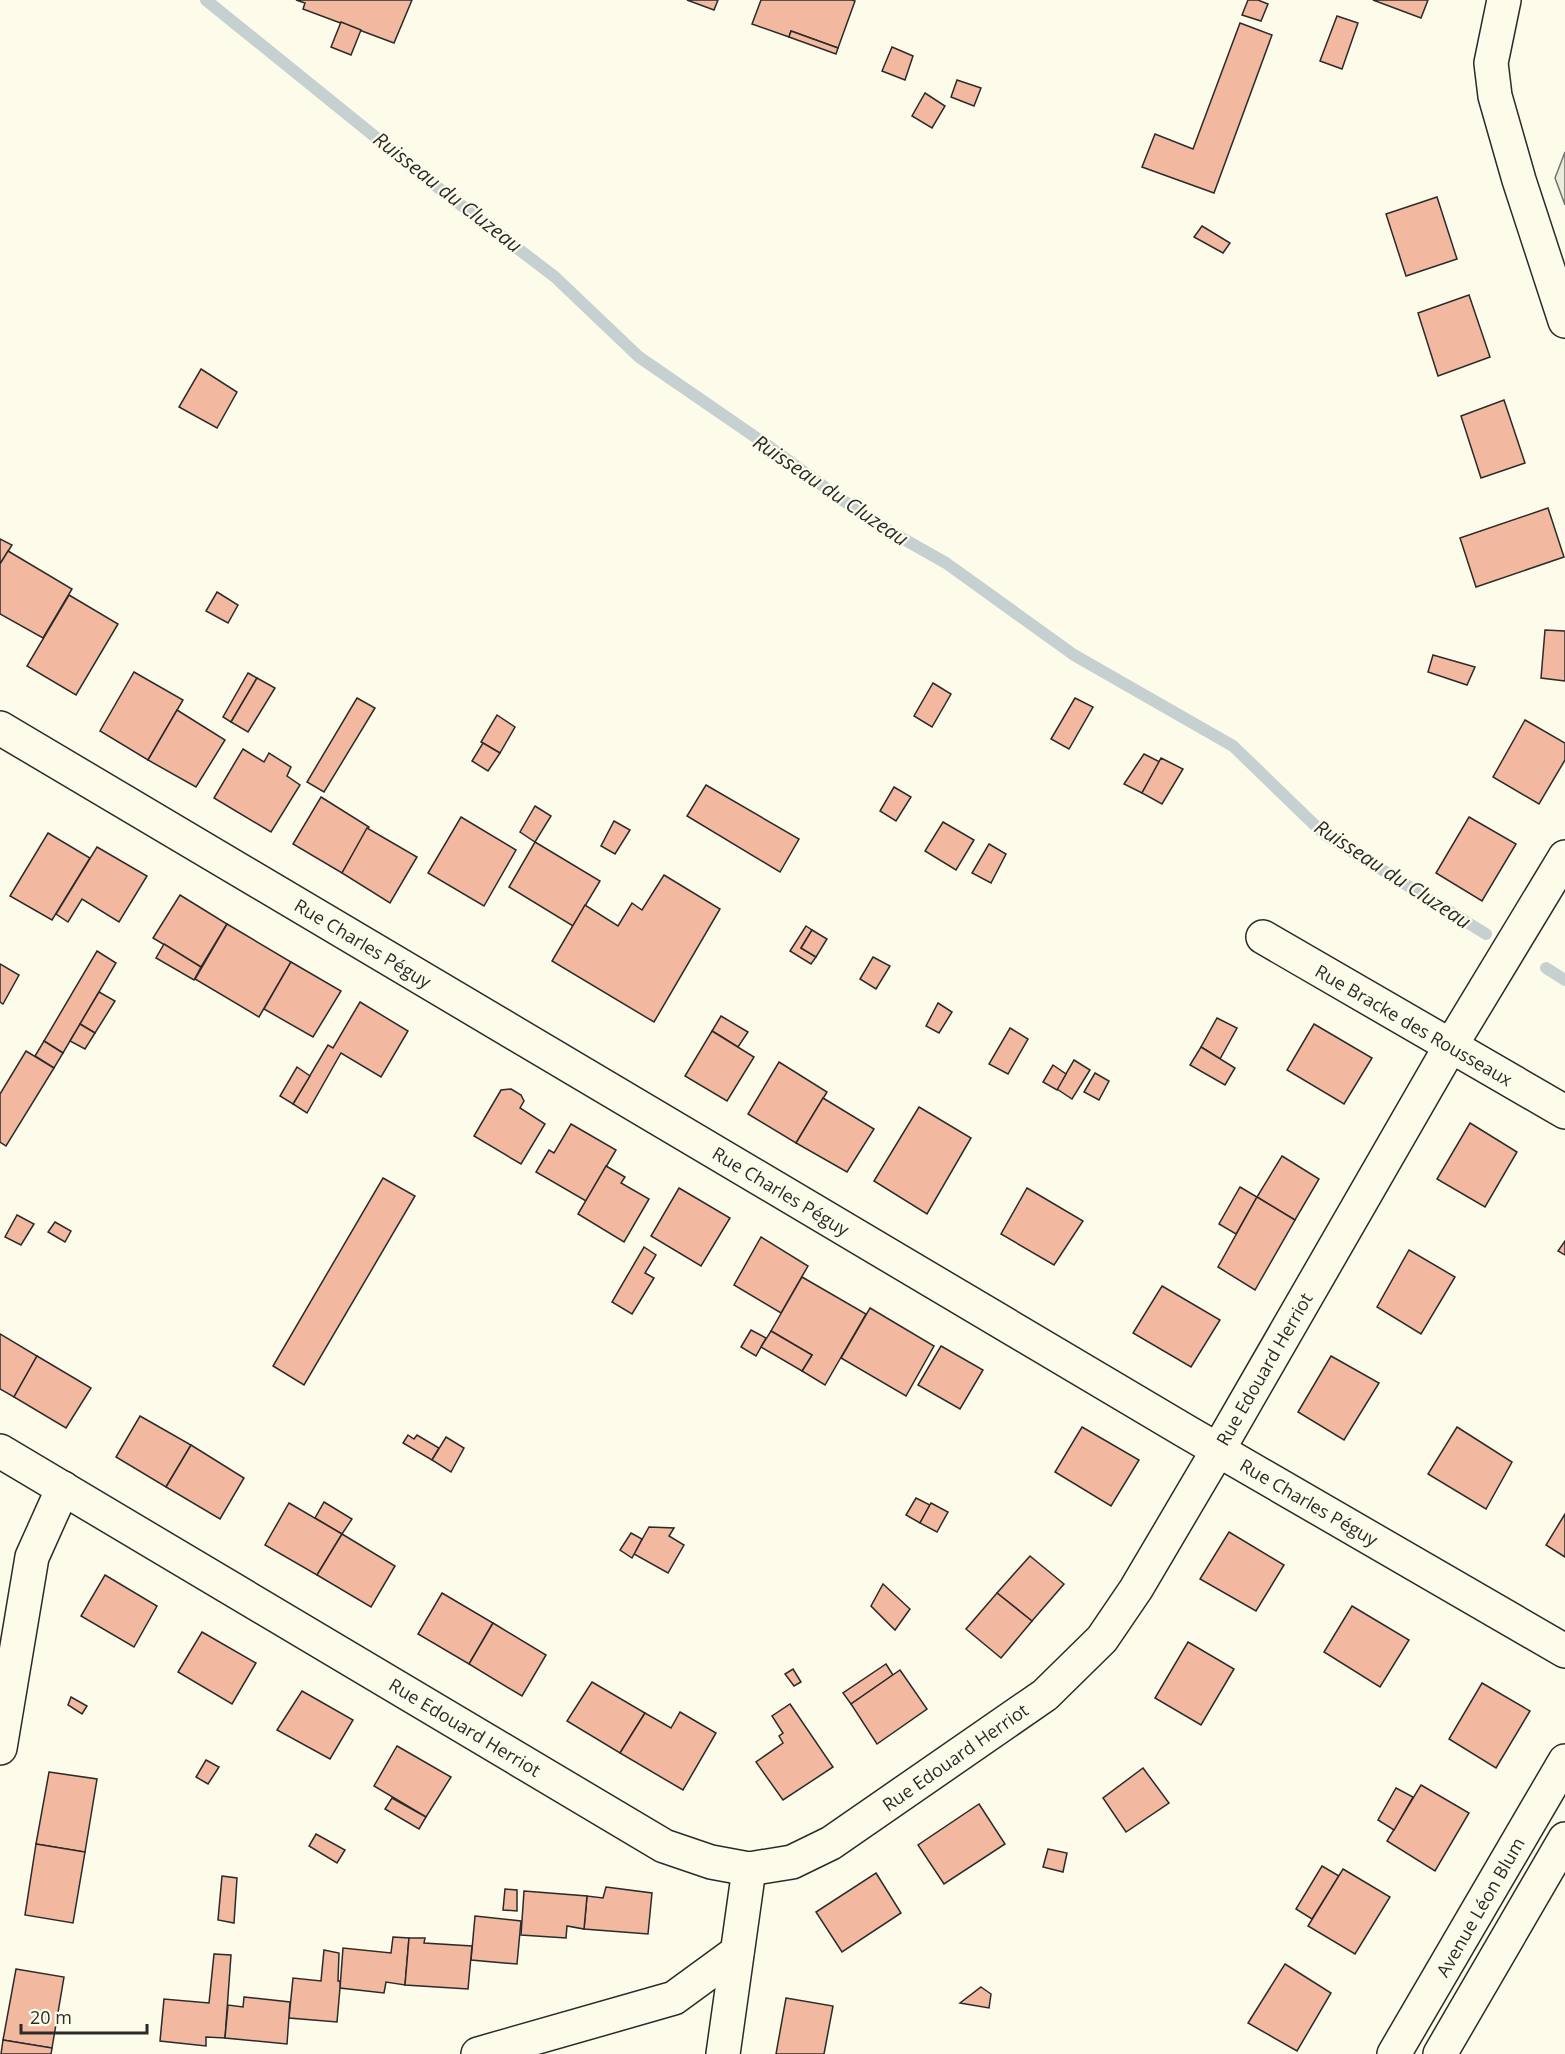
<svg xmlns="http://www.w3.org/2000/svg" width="1565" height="2054" font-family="'Open Sans',sans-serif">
<rect width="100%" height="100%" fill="#fdfbea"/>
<path fill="#eceadb" stroke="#74746e" stroke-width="1.5" d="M1565,152V205L1555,178Z"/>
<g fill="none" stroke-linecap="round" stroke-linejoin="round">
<g stroke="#c7d0d0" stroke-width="12">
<path d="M206,0L436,186L555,277L639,357L767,445L870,520L946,563L1074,655L1233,746L1324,834L1486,934"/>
<path d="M1546,968L1565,980"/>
</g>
</g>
<g fill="#f2b8a0" stroke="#2b2b2b" stroke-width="1.5">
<path d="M296,0H412L394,43L303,9L305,3Z"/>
<path d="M687,0H718L714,10Z"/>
<path d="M761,0H852L855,1L838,48L791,31L789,37L752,24Z"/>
<path d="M1248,0H1258L1268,4L1261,21L1242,15Z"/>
<path d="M1373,0H1428L1421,18Z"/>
<path d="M1337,16L1358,23L1342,69L1320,61Z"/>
<path d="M341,22L361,30L351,55L331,47Z"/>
<path d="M1240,23L1272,35L1214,193L1142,167L1155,134L1193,149Z"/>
<path d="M791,31L838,48L836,54L789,37Z"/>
<path d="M892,47L913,56L905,80L882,71Z"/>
<path d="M957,80L981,88L974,106L951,97Z"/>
<path d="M925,93L945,106L932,128L912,116Z"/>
<path d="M1437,197L1457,259L1406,276L1386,214Z"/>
<path d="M1202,226L1230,243L1223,253L1194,237Z"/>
<path d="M1469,295L1490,357L1438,376L1418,313Z"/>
<path d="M201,369L237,392L217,428L179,407Z"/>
<path d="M1504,400L1525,463L1481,478L1461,416Z"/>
<path d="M1548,508L1564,557L1476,587L1460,538Z"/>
<path d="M0,539L12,545L0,564Z"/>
<path d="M8,551L72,589L43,638L0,614V564Z"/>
<path d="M217,592L238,605L228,623L206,611Z"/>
<path d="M69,595L118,624L76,695L27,666Z"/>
<path d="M1545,630L1565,631V681L1541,678Z"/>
<path d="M1433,655L1475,667L1467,685L1428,672Z"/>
<path d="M134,672L183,700L148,760L100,731Z"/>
<path d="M248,673L257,678L231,722L223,717Z"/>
<path d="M257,678L275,688L248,732L231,722Z"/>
<path d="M933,683L951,694L932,727L914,716Z"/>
<path d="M357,698L375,708L324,792L307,782Z"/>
<path d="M1075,698L1093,707L1069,749L1051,739Z"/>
<path d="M177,710L225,740L196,787L148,760Z"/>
<path d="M497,715L515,727L500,753L481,742Z"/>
<path d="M1525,720L1565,743V760L1539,804L1493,777Z"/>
<path d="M483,743L500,753L488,771L472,761Z"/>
<path d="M243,749L264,762L269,753L291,767L287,776L300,785L271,832L214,798Z"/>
<path d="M1144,754L1160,762L1142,793L1124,784Z"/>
<path d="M1161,758L1183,769L1162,804L1142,793Z"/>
<path d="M706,785L799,839L780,872L687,816Z"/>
<path d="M894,787L911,797L896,821L880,811Z"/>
<path d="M321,797L369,827L342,873L293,844Z"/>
<path d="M535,806L551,816L535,842L520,832Z"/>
<path d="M461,817L516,850L484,906L428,873Z"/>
<path d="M1469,817L1516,844L1482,901L1436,873Z"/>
<path d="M614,821L630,830L615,854L601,846Z"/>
<path d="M943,822L974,840L956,870L925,851Z"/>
<path d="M367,828L417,857L390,903L342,873Z"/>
<path d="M48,833L90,858L52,920L10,896Z"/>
<path d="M535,842L600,881L573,926L509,887Z"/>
<path d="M989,844L1006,854L991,883L972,873Z"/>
<path d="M97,847L147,876L119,922L82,899L68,922L56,914Z"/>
<path d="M664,875L720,909L654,1022L552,961L585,905L618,926L632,903L642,910Z"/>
<path d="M180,895L227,924L201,967L153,938Z"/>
<path d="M227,924L291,962L259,1017L195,979Z"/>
<path d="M806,926L812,930L801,948L816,957L811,964L790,951Z"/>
<path d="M812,930L827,939L816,957L801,948Z"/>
<path d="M164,944L201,967L194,980L156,958Z"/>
<path d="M97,951L116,963L63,1053L44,1041Z"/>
<path d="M873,957L890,966L876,989L860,979Z"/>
<path d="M291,962L341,991L313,1037L264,1009Z"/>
<path d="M0,964L19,975L3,1004L0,1002Z"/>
<path d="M99,992L115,1001L95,1033L80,1024Z"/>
<path d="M360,1002L408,1031L381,1077L341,1053L307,1113L293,1104L328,1045L333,1048Z"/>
<path d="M938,1003L952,1012L939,1033L926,1026Z"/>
<path d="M721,1016L748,1032L738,1047L712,1031Z"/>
<path d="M1217,1018L1237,1028L1220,1059L1201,1047Z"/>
<path d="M80,1024L95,1033L85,1049L70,1041Z"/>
<path d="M1314,1024L1372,1058L1344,1104L1287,1070Z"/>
<path d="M1010,1028L1028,1039L1008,1074L989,1064Z"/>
<path d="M712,1031L754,1057L727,1101L685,1076Z"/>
<path d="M44,1041L63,1053L54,1068L35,1056Z"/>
<path d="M1201,1047L1235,1068L1225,1085L1190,1065Z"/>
<path d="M26,1051L54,1068L6,1146L0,1142V1094Z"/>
<path d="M1074,1060L1090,1070L1072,1099L1057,1089Z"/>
<path d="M779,1062L827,1092L796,1143L748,1114Z"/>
<path d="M1053,1065L1066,1074L1057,1090L1043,1082Z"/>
<path d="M297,1067L310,1076L293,1104L280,1096Z"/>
<path d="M1095,1073L1109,1081L1099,1100L1084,1092Z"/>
<path d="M511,1089L521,1095L524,1101L520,1108L545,1124L521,1164L474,1136L501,1090Z"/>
<path d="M823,1098L874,1129L847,1172L796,1143Z"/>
<path d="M919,1107L971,1138L927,1214L874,1181Z"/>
<path d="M1470,1123L1517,1152L1485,1207L1437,1179Z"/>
<path d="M571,1124L616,1150L586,1201L536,1172L549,1150L554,1153Z"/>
<path d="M1282,1156L1319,1179L1295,1220L1257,1197Z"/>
<path d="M606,1166L625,1177L621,1183L649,1199L624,1242L578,1214Z"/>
<path d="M383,1178L415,1196L304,1385L273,1366Z"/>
<path d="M1240,1187L1257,1197L1236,1234L1219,1224Z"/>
<path d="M679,1188L730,1218L701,1266L651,1236Z"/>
<path d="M1027,1188L1083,1221L1054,1265L1001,1234Z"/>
<path d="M1257,1197L1295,1220L1255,1290L1218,1267Z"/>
<path d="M17,1215L34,1224L21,1245L5,1237Z"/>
<path d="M55,1222L71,1231L65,1242L48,1232Z"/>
<path d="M761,1237L808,1266L781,1313L734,1285Z"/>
<path d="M1565,1241V1255L1558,1251Z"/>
<path d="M644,1247L656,1255L645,1273L654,1278L632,1314L612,1302Z"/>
<path d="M1409,1250L1455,1277L1421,1334L1377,1307Z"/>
<path d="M802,1277L866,1314L825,1385L802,1371L812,1355L771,1331Z"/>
<path d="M1162,1286L1220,1320L1191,1367L1133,1333Z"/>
<path d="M870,1308L934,1346L906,1396L841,1358Z"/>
<path d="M751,1330L766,1338L756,1356L741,1347Z"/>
<path d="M771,1331L812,1355L802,1371L761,1347Z"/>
<path d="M0,1334L37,1356L14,1397L0,1389Z"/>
<path d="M941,1346L983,1370L960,1409L918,1385Z"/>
<path d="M37,1356L91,1388L66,1428L14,1397Z"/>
<path d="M1331,1356L1379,1383L1344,1440L1298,1412Z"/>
<path d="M140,1416L191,1445L166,1487L116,1457Z"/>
<path d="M1082,1427L1139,1460L1111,1506L1055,1472Z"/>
<path d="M1457,1427L1512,1462L1486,1509L1428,1474Z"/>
<path d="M408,1435L414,1439L417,1435L439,1448L432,1460L403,1443Z"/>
<path d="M446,1437L464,1448L451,1472L432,1460Z"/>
<path d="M191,1445L244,1478L220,1519L166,1487Z"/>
<path d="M916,1498L930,1505L920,1523L906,1515Z"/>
<path d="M324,1502L352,1519L342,1534L315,1518Z"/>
<path d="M289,1503L342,1534L317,1575L265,1545Z"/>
<path d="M931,1503L948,1512L937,1532L920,1523Z"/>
<path d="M1565,1514V1557L1546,1545Z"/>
<path d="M649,1527L674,1528L669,1536L684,1545L668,1573L634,1554Z"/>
<path d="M1229,1532L1284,1565L1256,1611L1200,1579Z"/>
<path d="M631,1533L642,1539L632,1558L620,1550Z"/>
<path d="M342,1534L395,1566L371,1607L317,1575Z"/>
<path d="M1030,1556L1064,1584L1032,1621L997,1593Z"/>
<path d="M105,1575L157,1606L134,1647L81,1616Z"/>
<path d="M883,1584L910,1609L895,1630L871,1606Z"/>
<path d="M442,1593L493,1623L469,1664L418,1634Z"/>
<path d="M997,1593L1032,1621L1001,1658L966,1629Z"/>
<path d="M1352,1606L1409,1640L1380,1687L1324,1652Z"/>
<path d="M493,1623L546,1655L522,1696L469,1664Z"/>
<path d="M202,1632L256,1663L232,1704L178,1672Z"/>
<path d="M1188,1642L1234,1669L1201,1725L1155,1698Z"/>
<path d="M886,1664L893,1675L851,1704L843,1693Z"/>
<path d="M793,1669L801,1682L794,1686L785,1674Z"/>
<path d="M900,1670L927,1709L877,1744L851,1704Z"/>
<path d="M592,1682L645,1713L620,1753L567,1721Z"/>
<path d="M1482,1683L1530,1711L1496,1768L1449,1739Z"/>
<path d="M302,1691L353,1720L330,1759L277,1730Z"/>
<path d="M71,1697L87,1706L82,1714L68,1705Z"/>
<path d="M790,1704L833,1767L783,1800L756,1762L783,1743L779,1736L783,1733L772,1716Z"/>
<path d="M680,1712L716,1733L683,1790L620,1753L645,1713L671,1728Z"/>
<path d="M397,1746L451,1777L426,1817L374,1786Z"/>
<path d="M206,1760L219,1767L208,1784L196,1777Z"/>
<path d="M1143,1768L1169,1803L1126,1832L1103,1798Z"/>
<path d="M49,1772L97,1779L85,1852L36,1844Z"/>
<path d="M1421,1785L1469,1813L1435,1871L1387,1841Z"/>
<path d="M1396,1788L1413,1797L1394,1830L1378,1820Z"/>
<path d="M392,1798L426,1817L419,1829L385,1809Z"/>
<path d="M979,1804L1005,1844L944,1884L918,1845Z"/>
<path d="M316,1834L345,1850L337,1863L309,1846Z"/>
<path d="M36,1844L85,1852L73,1923L25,1915Z"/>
<path d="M1048,1849L1067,1853L1063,1872L1043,1867Z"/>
<path d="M1322,1866L1339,1876L1312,1919L1296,1909Z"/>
<path d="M1343,1869L1390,1897L1355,1954L1308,1926Z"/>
<path d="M876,1873L901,1913L842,1952L816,1912Z"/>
<path d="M222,1876L237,1878L234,1923L218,1920Z"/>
<path d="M606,1887L652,1893L648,1934L584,1929L587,1896L603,1898Z"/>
<path d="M505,1889L517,1890V1911L503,1910Z"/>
<path d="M524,1891L587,1896L584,1929L567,1926L566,1938L521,1935Z"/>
<path d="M475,1916L521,1921L517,1964L471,1960Z"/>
<path d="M393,1937L409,1938L405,1985L386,1982L384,1993L340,1988L343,1948L391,1953Z"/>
<path d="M409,1938H425L424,1943L472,1946L468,1989L405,1985Z"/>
<path d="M324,1950L339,1953L338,1981H340V1988L337,2022L289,2018L293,1978L321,1981Z"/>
<path d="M214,1954L231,1955L225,2038L206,2037V2046L160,2041L164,1999L209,2003Z"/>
<path d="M1285,1964L1331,1993L1297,2051L1248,2023Z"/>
<path d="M16,1969L64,1977L52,2048L3,2040Z"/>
<path d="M981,1987L991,1994L989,2008L960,2003Z"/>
<path d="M244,1997L290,2002L287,2044L225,2038L228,2005L243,2007Z"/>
<path d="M786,1998L833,2006L824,2054H776Z"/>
<path d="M3,2040L52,2048L51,2054H1Z"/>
</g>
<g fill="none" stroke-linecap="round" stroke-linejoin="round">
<g stroke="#2b2b2b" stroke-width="36">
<g id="minor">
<path d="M1504,0L1491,63L1495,96L1519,180L1565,321"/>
<path d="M0,728L1187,1432L1565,1651"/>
<path d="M1263,937L1565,1112"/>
<path d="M0,1451L664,1846L711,1862L749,1869L792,1862L831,1843L1045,1695L1102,1639L1136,1589L1218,1450L1450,1047L1565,857"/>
<path d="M0,1748L32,1557L63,1488"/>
<path d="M478,2054L674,1998L737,1952"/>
<path d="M723,2054L749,1869"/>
</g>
</g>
<g stroke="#2b2b2b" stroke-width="36">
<g id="secondary">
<path d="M1394,2054L1565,1761"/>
<path d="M1440,2054L1565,1839"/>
</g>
</g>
<use href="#minor" stroke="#fdfbea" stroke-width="33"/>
<use href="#secondary" stroke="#fdfbea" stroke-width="33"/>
</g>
<g text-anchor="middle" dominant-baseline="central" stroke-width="4.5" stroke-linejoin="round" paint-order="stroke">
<g font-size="18" fill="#2b2b2b" stroke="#fdfbea">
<text transform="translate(363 943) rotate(31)">Rue Charles Péguy</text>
<text transform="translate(1414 1025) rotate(30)">Rue Bracke des Rousseaux</text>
<text transform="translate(781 1191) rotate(31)">Rue Charles Péguy</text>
<text transform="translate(1264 1369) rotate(-60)">Rue Edouard Herriot</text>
<text transform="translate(1309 1502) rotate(30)">Rue Charles Péguy</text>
<text transform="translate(465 1727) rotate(31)">Rue Edouard Herriot</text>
<text transform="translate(955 1757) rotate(-35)">Rue Edouard Herriot</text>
<text transform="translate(1480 1907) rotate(-60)">Avenue Léon Blum</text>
</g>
<g font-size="20" font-style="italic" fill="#2b2b2b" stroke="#fdfbea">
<text transform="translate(448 192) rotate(38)">Ruisseau du Cluzeau</text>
<text transform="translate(831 490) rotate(34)">Ruisseau du Cluzeau</text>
<text transform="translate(1393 874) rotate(33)">Ruisseau du Cluzeau</text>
</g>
</g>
<path d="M21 2024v9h126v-9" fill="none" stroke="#2b2b2b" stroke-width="3"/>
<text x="30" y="2024" font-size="18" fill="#2b2b2b" stroke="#fdfbea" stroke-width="4.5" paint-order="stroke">20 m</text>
</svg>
